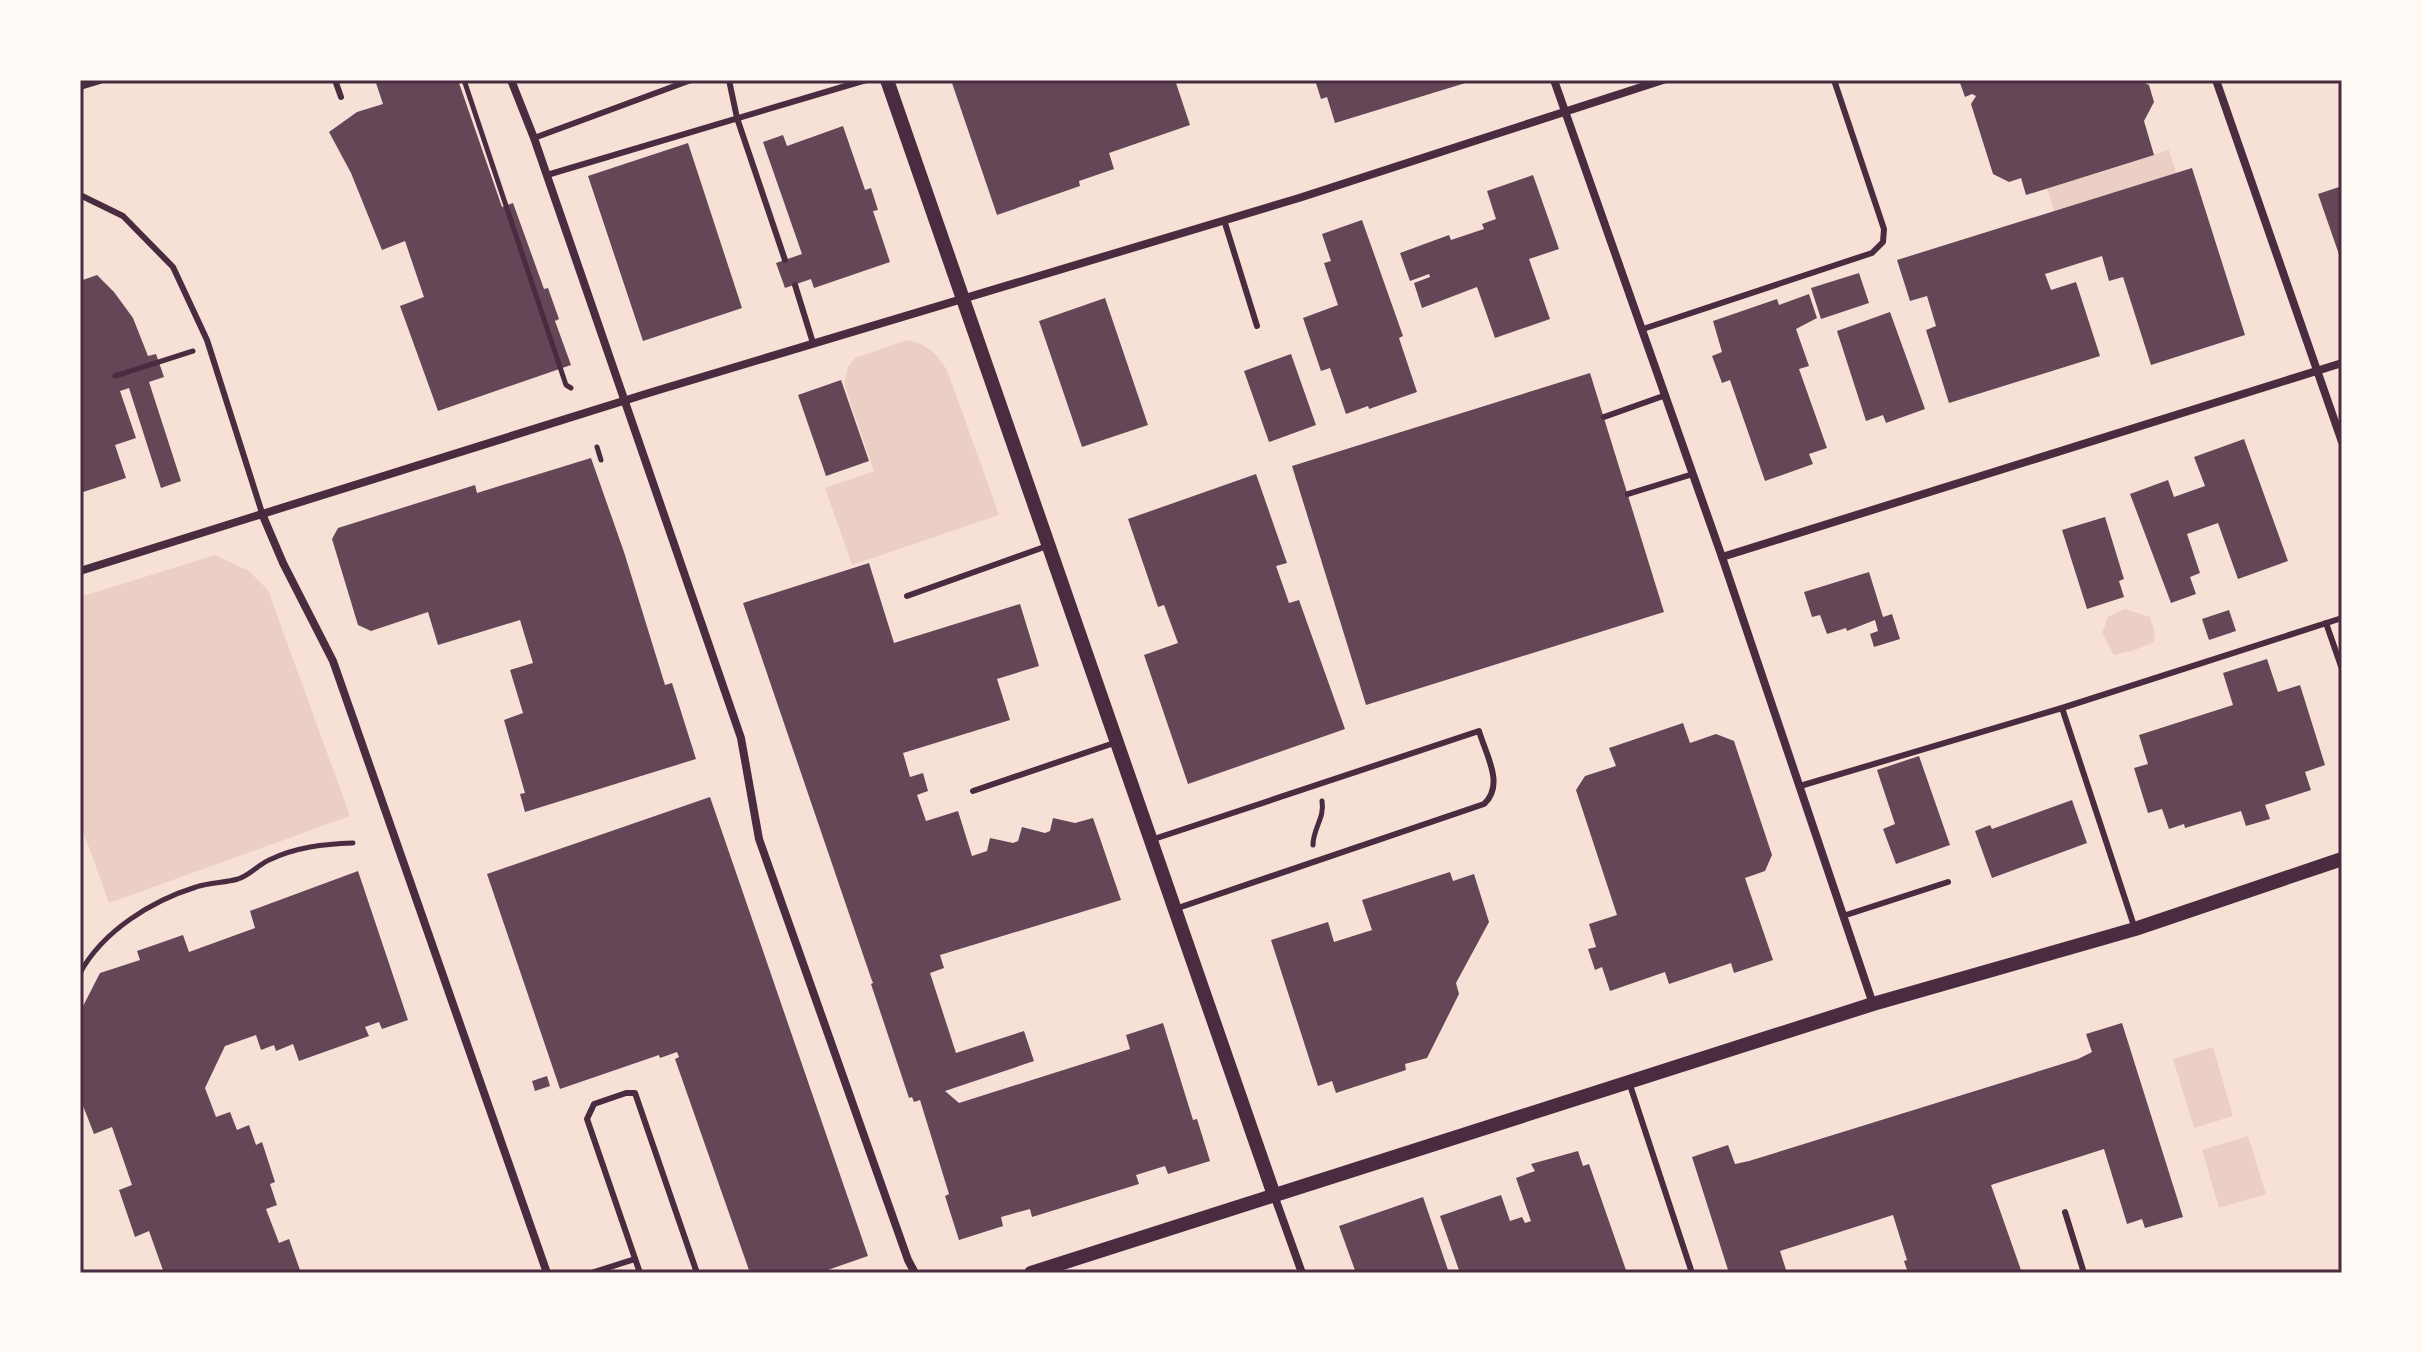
<svg xmlns="http://www.w3.org/2000/svg" width="2422" height="1353" font-family="'Asap Condensed',sans-serif">
<rect width="100%" height="100%" fill="#f7e1d7"/>
<g fill="#ebcfc5">
<path d="M2169,150L2176,173L2054,211L2047,188Z"/>
<path d="M907,340C927,344 936,353 947,370L999,515L852,565L825,488L874,471L844,384L848,367L855,358Z"/>
<path d="M215,555L249,571L268,590L350,816L109,903L83,831H80V597Z"/>
<path d="M2125,609L2150,617L2155,633L2154,642L2135,650L2114,655L2102,633L2108,617Z"/>
<path d="M2213,1047L2233,1116L2194,1128L2173,1059Z"/>
<path d="M2248,1136L2266,1194L2219,1208L2202,1150Z"/>
</g>
<g fill="#644757">
<path d="M375,80H458L502,207L513,203L544,289L548,288L559,319L555,321L571,365L438,411L400,306L424,297L405,241L382,250L351,173L329,132L357,112L383,104Z"/>
<path d="M951,80H1175L1190,125L1109,153L1114,169L1079,181L1080,186L997,215Z"/>
<path d="M1315,80H1472V81L1335,123L1327,97L1321,99Z"/>
<path d="M1959,80H2138L2149,85L2154,102L2144,121L2154,155L2026,195L2021,178L2009,182L1993,174L1971,104L1976,96L1972,94L1965,97Z"/>
<path d="M843,126L865,190L871,188L878,210L873,211L890,262L814,288L811,279L785,288L776,263L802,254L763,142L783,135L787,146Z"/>
<path d="M688,143L742,308L643,341L588,176Z"/>
<path d="M2192,168L2245,335L2151,365L2123,277L2109,281L2102,256L2045,274L2051,290L2076,282L2100,356L1949,403L1926,330L1936,326L1927,296L1910,301L1897,260Z"/>
<path d="M1533,175L1559,249L1529,259L1550,319L1495,338L1477,287L1422,308L1414,283L1430,277L1429,274L1410,281L1400,253L1449,235L1451,240L1484,229L1482,224L1496,219L1487,191Z"/>
<path d="M2342,186V263L2318,194Z"/>
<path d="M1362,220L1403,336L1399,338L1417,392L1369,409L1368,406L1346,414L1330,368L1321,371L1303,318L1338,305L1324,263L1331,261L1322,234Z"/>
<path d="M1859,273L1869,303L1821,319L1811,288Z"/>
<path d="M97,275L114,292L133,318L148,356L156,354L164,377L149,382L181,481L161,488L129,388L120,391L136,438L115,445L126,478L80,493V281Z"/>
<path d="M1809,294L1817,318L1796,329L1809,366L1799,369L1827,448L1809,454L1813,464L1765,481L1730,380L1722,383L1712,356L1722,352L1713,321L1777,299L1779,305Z"/>
<path d="M1105,298L1148,425L1082,447L1039,321Z"/>
<path d="M1890,312L1925,409L1886,423L1883,415L1866,421L1837,331Z"/>
<path d="M1291,354L1316,425L1269,442L1244,371Z"/>
<path d="M1590,373L1664,612L1366,705L1292,466Z"/>
<path d="M841,380L869,461L826,476L798,395Z"/>
<path d="M2244,439L2288,561L2238,579L2218,523L2187,534L2200,573L2190,577L2196,594L2171,603L2130,494L2168,480L2174,497L2205,486L2194,457Z"/>
<path d="M591,458L624,552L665,685L672,683L696,759L525,812L520,794L525,793L504,720L523,713L510,670L533,663L520,620L438,645L428,612L371,631L358,625L332,539L338,528L475,485L477,493Z"/>
<path d="M1256,474L1287,563L1276,566L1289,603L1299,600L1345,729L1188,784L1144,655L1178,643L1164,605L1158,607L1128,519Z"/>
<path d="M2105,517L2124,579L2119,581L2124,597L2087,609L2062,530Z"/>
<path d="M869,563L894,643L1020,604L1039,666L997,679L1010,720L903,753L910,777L923,773L928,791L917,795L926,821L958,811L972,856L987,851L990,838L1013,843L1018,841L1022,827L1045,833L1050,831L1053,818L1075,823L1093,818L1121,900L940,955L944,968L930,973L956,1053L1024,1031L1034,1061L945,1091L959,1103L1130,1049L1126,1035L1163,1023L1193,1120L1197,1119L1210,1161L1168,1174L1165,1166L1136,1175L1139,1184L1032,1217L1030,1209L1001,1217L1003,1226L959,1240L945,1196L949,1194L920,1100L914,1102L912,1097L909,1098L871,984L873,983L871,978L743,603Z"/>
<path d="M1869,572L1883,617L1892,614L1900,639L1874,647L1870,634L1878,631L1875,620L1847,631L1846,628L1827,634L1820,615L1812,617L1804,592Z"/>
<path d="M2229,610L2236,631L2209,640L2202,619Z"/>
<path d="M2267,659L2278,692L2300,685L2325,765L2305,772L2311,790L2265,805L2270,819L2246,826L2241,811L2185,828L2184,824L2169,829L2162,809L2148,813L2134,768L2148,764L2139,735L2233,705L2223,673Z"/>
<path d="M1683,723L1690,743L1716,734L1734,741L1772,855L1765,871L1745,878L1773,960L1734,973L1731,963L1669,984L1665,972L1610,991L1602,967L1595,970L1588,949L1596,947L1589,924L1617,915L1576,790L1585,776L1616,766L1609,748Z"/>
<path d="M1919,756L1950,845L1896,864L1883,829L1895,824L1877,770Z"/>
<path d="M710,797L868,1256L819,1273H750L675,1059L679,1057L677,1052L660,1058L659,1055L560,1089L487,874Z"/>
<path d="M2072,800L2087,843L1992,878L1975,831L1990,825L1992,829Z"/>
<path d="M358,871L408,1020L382,1029L379,1022L365,1027L369,1036L299,1061L293,1044L276,1051L274,1045L261,1050L256,1035L225,1046L205,1088L216,1117L230,1112L237,1130L249,1125L256,1145L262,1142L275,1182L270,1184L277,1205L266,1209L279,1243L289,1239L301,1273H164L149,1231L135,1237L119,1190L132,1185L112,1127L94,1134L80,1098V1012L100,973L140,960L137,951L183,935L189,952L255,928L250,911Z"/>
<path d="M1450,872L1453,881L1474,874L1489,922L1456,983L1459,994L1427,1058L1405,1064L1406,1070L1336,1093L1332,1081L1318,1086L1271,940L1328,922L1334,942L1372,930L1362,900Z"/>
<path d="M2122,1023L2183,1217L2145,1228L2142,1219L2127,1224L2104,1149L1991,1185L2022,1273H1908L1904,1261L1907,1260L1893,1215L1780,1251L1787,1273H1729L1692,1157L1728,1145L1735,1164L1749,1161L2078,1059L2092,1052L2086,1034Z"/>
<path d="M547,1076L550,1086L535,1091L532,1081Z"/>
<path d="M1578,1151L1583,1166L1589,1164L1627,1273H1460L1440,1216L1501,1195L1510,1221L1522,1217L1525,1223L1531,1221L1516,1178L1535,1171L1531,1164Z"/>
<path d="M1423,1197L1449,1273H1356L1339,1226Z"/>
</g>
<g fill="none" stroke-linecap="round" stroke-linejoin="round">
<g stroke="#4a2c40" stroke-width="5">
<path d="M464,80L566,385L571,388"/>
<path d="M115,376L193,351"/>
<path d="M597,447L601,460"/>
<path d="M1313,845C1313,828 1325,818 1322,801"/>
<path d="M80,973C103,931 151,901 196,887C210,882 225,883 238,879C250,875 258,865 269,860C296,847 324,844 353,843"/>
</g>
<g stroke="#4a2c40" stroke-width="6">
<path d="M335,80L341,97"/>
<path d="M729,80L737,118L785,260"/>
<path d="M534,138L691,80"/>
<path d="M547,175L866,80"/>
<path d="M80,195L123,216L173,267L207,340L263,516"/>
<path d="M1224,220L1257,326"/>
<path d="M795,285L813,343"/>
<path d="M1643,329L1872,253L1883,242L1884,229L1834,80"/>
<path d="M1604,417L1666,395"/>
<path d="M1628,494L1693,474"/>
<path d="M907,596L1047,546"/>
<path d="M2326,623L2342,669"/>
<path d="M2062,708L2135,929"/>
<path d="M1800,786L2062,708L2342,618"/>
<path d="M973,791L1117,742"/>
<path d="M1151,840L1479,731C1486,755 1505,785 1484,804L1175,909"/>
<path d="M1843,916L1948,882"/>
<path d="M1629,1082L1692,1273"/>
<path d="M2065,1212L2084,1273"/>
<path d="M591,1273L635,1259"/>
<path d="M640,1273L587,1119L594,1104L626,1093H635L697,1273"/>
</g>
<g stroke="#4a2c40" stroke-width="8">
<path d="M511,80L534,138L741,738L759,839L908,1260L915,1273"/>
<path d="M1554,80L1722,557L1873,1004"/>
<path d="M2216,80L2342,442"/>
<path d="M80,86L100,80"/>
<path d="M263,516L283,563L333,661L547,1273"/>
<path d="M1722,557L2342,363"/>
<path d="M80,571L652,392L1299,198L1663,80"/>
<path d="M1274,1195L1302,1273"/>
</g>
<g stroke="#4a2c40" stroke-width="14">
<path d="M887,80L1274,1195"/>
<path d="M1031,1273L1873,1004L2135,929L2342,859"/>
</g>
</g>
<rect width="2422" height="1353" fill="none" stroke="#fffaf5" stroke-width="164"/>
<rect x="82" y="82" width="2258" height="1189" fill="none" stroke="#4a2c40" stroke-width="3"/>
</svg>
